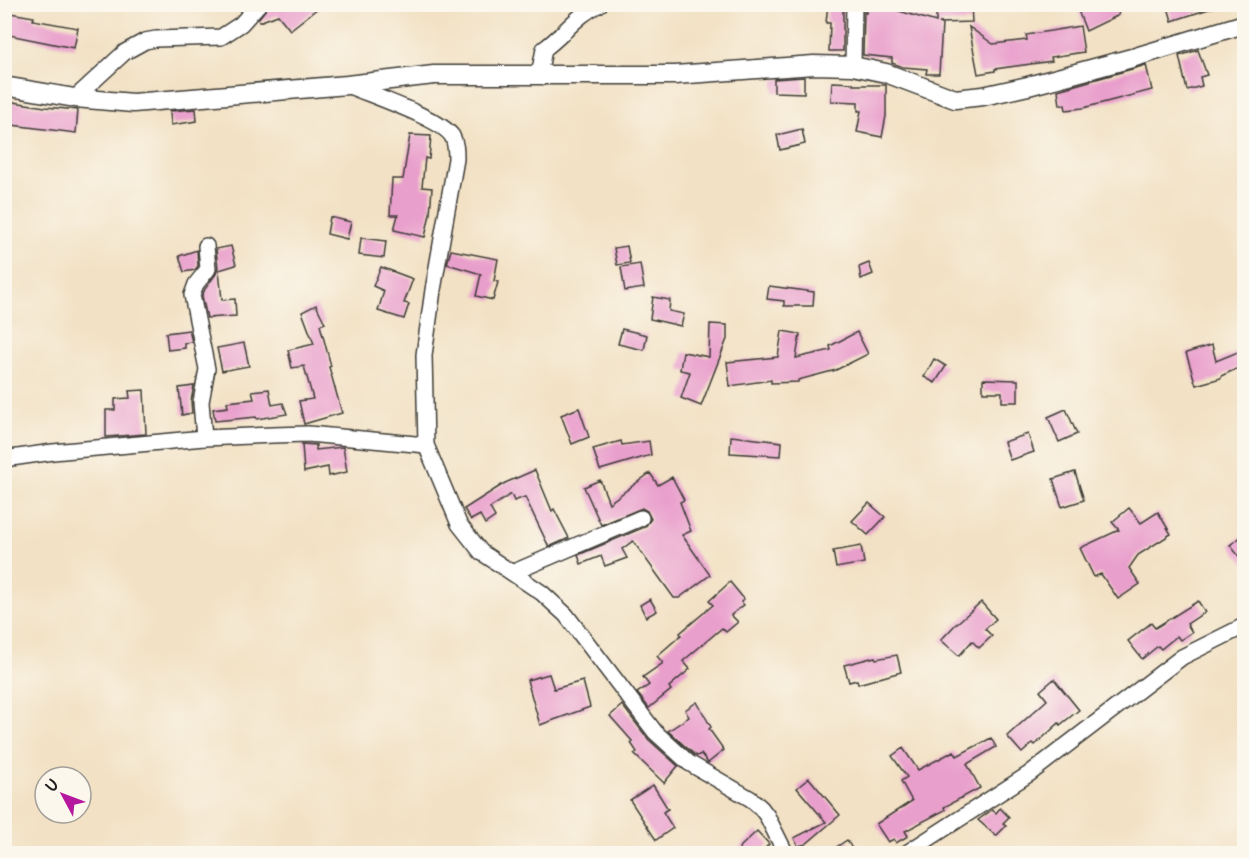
<svg xmlns="http://www.w3.org/2000/svg" width="1249" height="858" font-family="Pangolin,sans-serif">
<rect width="100%" height="100%" fill="#fbf7ec"/>
<filter id="ink" filterUnits="userSpaceOnUse"><feTurbulence type="fractalNoise" baseFrequency=".0167" numOctaves="2"/><feDisplacementMap in="SourceGraphic" scale="12" xChannelSelector="R" yChannelSelector="G"/><feConvolveMatrix kernelMatrix="1 2 1 2 8 2 1 2 1" color-interpolation-filters="sRGB"/></filter>
<filter id="wash" filterUnits="userSpaceOnUse"><feTurbulence type="fractalNoise" baseFrequency=".008" numOctaves="4" result="noise"/><feDisplacementMap in="SourceGraphic" scale="24" xChannelSelector="R" yChannelSelector="G"/><feGaussianBlur stdDeviation="1.35" result="paint"/><feColorMatrix in="noise" values="0 0 0 0 0 0 0 0 0 0 0 0 0 0 0 0 0 1.4 0 .05"/><feComposite in="paint" operator="in"/></filter>
<g filter="url(#wash)">
<rect width="100%" height="100%" fill="#f2e1c4"/>
<g id="blocks">
<g fill="#e99fcc">
<path d="M270,4H323L290,30L278,15L259,22L258,19Z"/>
<path d="M828,4H843V51H829L830,23H826Z"/>
<path d="M867,4L892,7V9L936,22V9H951V4H971L972,22L939,23L942,24L939,74H926L927,69L903,67L892,63V58L863,55L864,12L866,13Z"/>
<path d="M1086,4H1114L1119,15L1086,31L1077,8Z"/>
<path d="M1167,4H1214L1215,7L1172,21Z"/>
<path d="M4,12L34,17L33,20L78,28L74,48L4,34Z"/>
<path d="M1080,26L1084,52L1051,57L1052,61L995,69V71L978,74L969,27L993,44L1027,40L1026,35Z"/>
<path d="M1198,50L1207,75L1200,77L1202,86L1187,90L1179,56Z"/>
<path d="M1146,65L1152,90L1083,108L1066,110L1065,105H1060L1058,90Z"/>
<path d="M804,77V93L774,92V79Z"/>
<path d="M832,82L853,83V85H886V116L882,137L857,132L861,111H858V102L831,101Z"/>
<path d="M7,101L45,107L78,110L76,133L4,124Z"/>
<path d="M196,109L197,121L171,125L170,111Z"/>
<path d="M802,129L805,144L780,150L777,135Z"/>
<path d="M410,135L431,136L429,159L425,158L422,187L432,188L430,214L425,237L394,230L398,215H390L392,179H403Z"/>
<path d="M330,217L351,222L347,239L327,234Z"/>
<path d="M361,238L386,241L384,258L359,255Z"/>
<path d="M231,246L236,265L219,270L222,300L235,299L236,316L207,318L202,296L205,289L216,274L218,268L216,249Z"/>
<path d="M627,246L630,263L617,265L614,248Z"/>
<path d="M197,250L198,266L195,270L184,272L179,256Z"/>
<path d="M451,250L498,259L494,281L498,282L493,300L476,296L481,274L447,264Z"/>
<path d="M869,263L873,274L861,279L859,267Z"/>
<path d="M640,264L644,288L625,291L621,267Z"/>
<path d="M381,267L413,279L404,303L409,304L404,319L378,311L384,291L373,286Z"/>
<path d="M769,286L814,292L813,306H784V301L767,299Z"/>
<path d="M653,297L670,300L669,311L684,314L681,326L650,319Z"/>
<path d="M316,305L325,323L320,325L331,366L329,367L342,413L304,424L299,401L313,399L304,366L292,368L288,350L314,344L302,312Z"/>
<path d="M710,324L727,325V339L701,406L681,398L690,372L680,370L683,352L709,357Z"/>
<path d="M622,329L647,335L644,350L618,344Z"/>
<path d="M189,330L192,342L184,343L185,348L168,350L166,333Z"/>
<path d="M782,331L800,334L796,358L831,350L830,346L857,332L868,354L836,370L798,380V382L771,383V380L730,386L727,362L778,357Z"/>
<path d="M244,343L249,366L222,371L217,348Z"/>
<path d="M1212,345L1216,361L1245,349V365L1221,376V378L1196,385L1186,353Z"/>
<path d="M934,359L946,366L935,383L924,377Z"/>
<path d="M983,379L1018,380V402H1002V392H983Z"/>
<path d="M194,386L191,401L192,413L182,415L179,388Z"/>
<path d="M269,389L272,405L283,403L287,414L257,419L256,417L215,421L213,409L228,407L227,402L254,399L252,391Z"/>
<path d="M144,390L146,434L106,437V410H115V399L130,398L129,391Z"/>
<path d="M579,408L589,437L572,444L561,415Z"/>
<path d="M1066,409L1077,434L1059,442L1048,417Z"/>
<path d="M1028,434L1034,452L1010,460L1004,442Z"/>
<path d="M731,436L782,442L781,456L730,453Z"/>
<path d="M621,441L622,445L649,441L651,455L600,470L593,449Z"/>
<path d="M302,444L316,445V450L343,447L347,472L329,476L328,467L304,472Z"/>
<path d="M535,470L552,511L554,509L569,538L549,547L525,497L514,501L511,494L490,508L495,517L485,524L480,515L471,520L464,509L505,483Z"/>
<path d="M1075,472L1084,500L1062,507L1053,479Z"/>
<path d="M650,473L658,485L672,477L684,500L680,502L691,531L682,535L710,575L679,598H674L633,541L622,549L627,558L605,566L601,556L581,564L578,555L645,527L651,519L647,511L642,508L601,525L584,487L600,480L609,503Z"/>
<path d="M869,503L885,517L868,535L852,521Z"/>
<path d="M1129,508L1141,523L1158,512L1171,534L1138,555L1129,568L1140,584L1118,599L1101,574L1094,577L1080,548L1119,530L1112,522Z"/>
<path d="M1245,534V564L1230,545Z"/>
<path d="M861,546L864,563L836,568L833,551Z"/>
<path d="M730,582L744,599L741,602L744,605L731,615L738,622L726,632L722,628L683,661L690,669L669,687L671,690L649,708L637,693L649,685L643,677L663,663L657,656L681,635L680,633L713,605L709,601Z"/>
<path d="M650,599L657,611L646,617L640,605Z"/>
<path d="M1198,601L1205,612L1187,624L1192,632L1180,640L1177,636L1161,649L1158,646L1142,659L1128,641L1151,623L1155,628Z"/>
<path d="M981,602L996,619L985,629L992,636L979,648L972,641L959,656L941,640L955,625Z"/>
<path d="M897,655L901,672L858,684L857,680L849,682L844,665L875,657L876,659Z"/>
<path d="M549,674L554,689L583,681L590,707L540,725L527,680Z"/>
<path d="M1054,679L1079,710L1060,725L1059,723L1035,745L1033,743L1022,753L1007,736L1047,700L1040,691Z"/>
<path d="M697,702L711,727L709,729L724,750L708,763L701,754L697,756L695,755L668,731L689,717L685,710Z"/>
<path d="M622,705L648,739L678,766L664,783L634,754L637,752L631,743L633,742L610,716Z"/>
<path d="M991,738L996,747L967,764L980,788L944,807L945,810L905,831L908,836L896,843L894,839L888,842L876,824L912,801L901,781L907,777L892,756L903,748L918,770L954,751L957,756Z"/>
<path d="M809,778L840,815L806,844L798,846L794,838L826,822L797,788Z"/>
<path d="M653,785L668,809L663,812L673,828L656,840L630,800Z"/>
<path d="M1000,808L1009,817L1003,823L1006,826L996,836L978,820L992,810L996,813Z"/>
<path d="M757,831L769,844L760,854H744L739,848Z"/>
<path d="M847,840L855,854H826Z"/>
</g>
</g>
</g>
<g filter="url(#ink)">
<use href="#blocks" fill-opacity="0" stroke="#3c3a35" stroke-width="1.5"/>
<g fill="none" stroke-linecap="round" stroke-linejoin="round">
<g stroke="#3c3a35" stroke-width="18">
<g id="minor">
<path d="M853,66L854,4"/>
<path d="M539,75L544,49C564,35 577,14 600,4"/>
<path d="M347,85C370,95 440,118 452,136C456,143 456,151 456,159L433,290L424,355L426,445L459,524L481,552L542,593L566,615L655,732L689,763L751,799L761,808L767,816L786,854"/>
<path d="M75,98L125,52L145,41L156,39L221,37L241,24L259,4"/>
<path d="M204,438L201,402L207,369L192,295L196,284L208,269L206,246"/>
<path d="M4,459L53,452L204,438L273,435L308,434L426,445"/>
<path d="M514,572L641,518"/>
<path d="M905,854L1029,774L1182,657L1244,626"/>
</g>
</g>
<g stroke="#3c3a35" stroke-width="21">
<path id="tertiary" d="M4,86L75,98L133,103L347,85L434,75H675L814,65L853,66L886,73L955,99L983,96L1028,86L1132,58L1244,24"/>
</g>
<use href="#minor" stroke="#fff" stroke-width="15"/>
<use href="#tertiary" stroke="#fff" stroke-width="18"/>
</g>
</g>
<rect width="1249" height="858" fill="none" stroke="#fbf7ec" stroke-width="24"/>
<g transform="translate(63 795) rotate(311)"><circle r="28" fill="#fbf7ec" stroke="#a29f99" stroke-width="1.5"/>
<path d="M0-4.5L10 22L0 15L-10 22Z" fill="#b5179e"/>
<text y="-9" font-size="16" font-weight="bold" text-anchor="middle" fill="#1c1c1c">U</text>
</g>
</svg>
